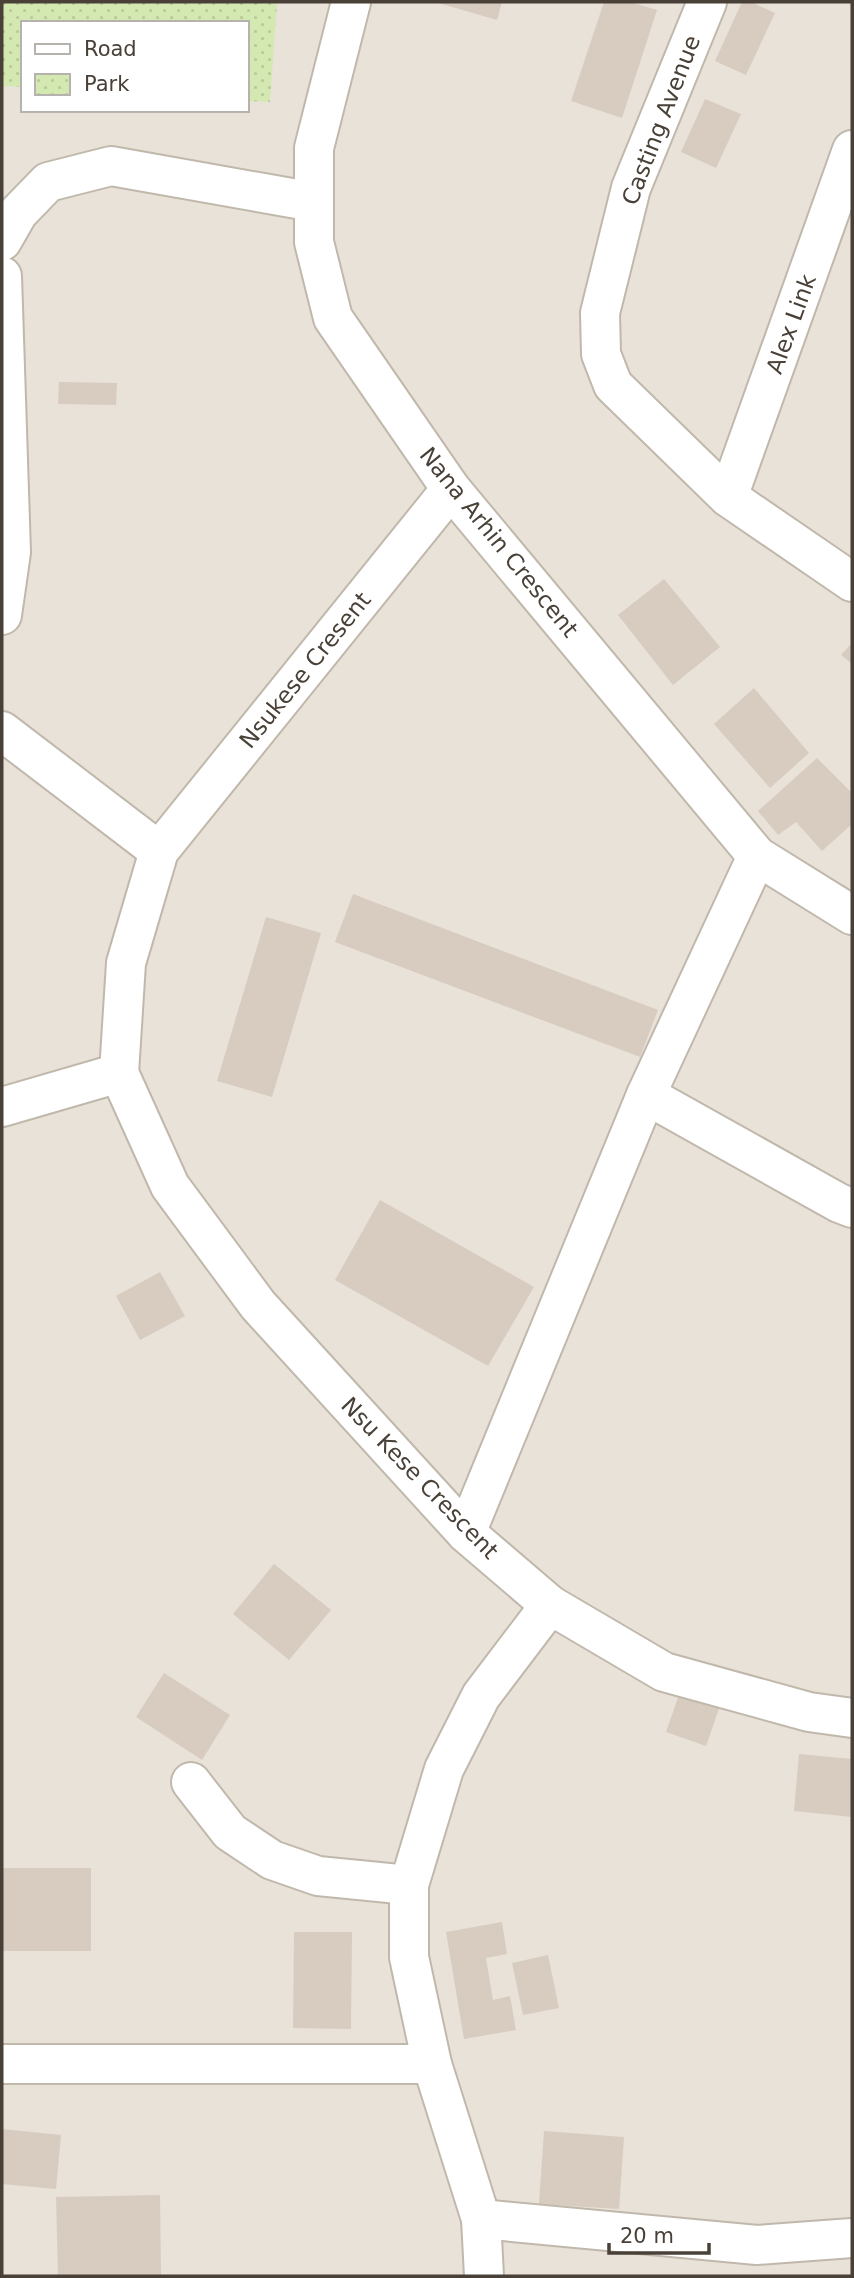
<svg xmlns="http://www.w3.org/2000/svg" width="854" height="2278" font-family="'DejaVu Sans',sans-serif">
<defs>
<pattern id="park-dots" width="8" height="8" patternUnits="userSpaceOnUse" patternTransform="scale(1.75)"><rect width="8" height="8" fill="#d4e9b2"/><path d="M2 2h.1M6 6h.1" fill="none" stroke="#b8c99a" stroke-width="1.8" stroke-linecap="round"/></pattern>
</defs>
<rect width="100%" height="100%" fill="#f5f1ea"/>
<path fill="#e9e2d8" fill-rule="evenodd" d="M2,2H852V2276H2ZM23,23H247V110H23Z"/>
<path fill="url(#park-dots)" d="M2,2H277L270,102L247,101V23H23V87L2,86Z"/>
<g fill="#d7ccbf">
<path d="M435,2H502L497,20Z"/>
<path d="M604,2H630L657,10L622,118L571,101Z"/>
<path d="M742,2H751L775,13L746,75L715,61Z"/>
<path d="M705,99L741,114L716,168L681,152Z"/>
<path d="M59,382L117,383L116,405L58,404Z"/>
<path d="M664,579L720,647L673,685L618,615Z"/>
<path d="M852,643V664L841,655Z"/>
<path d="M754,688L809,753L770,788L714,724Z"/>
<path d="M817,758L852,793V824L822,851L796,822L778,835L758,811Z"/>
<path d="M353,894L658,1010L640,1057L335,942Z"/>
<path d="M266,917L321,933L272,1097L217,1081Z"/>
<path d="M380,1200L534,1287L488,1366L335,1280Z"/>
<path d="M160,1272L185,1316L140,1340L116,1296Z"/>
<path d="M274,1564L331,1610L289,1660L233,1614Z"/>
<path d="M164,1673L230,1715L202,1760L136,1717Z"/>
<path d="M680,1692L720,1706L706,1746L666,1732Z"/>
<path d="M799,1754L852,1759V1817L794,1811Z"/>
<rect x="2" y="1868" width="89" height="83"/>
<path d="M502,1922L507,1954L486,1958L493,2000L510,1996L516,2030L464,2039L446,1932Z"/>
<path d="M294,1932H352L351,2029L293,2028Z"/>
<path d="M548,1955L559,2008L523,2015L512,1963Z"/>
<path d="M2,2129L61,2135L56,2189L2,2184Z"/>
<path d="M544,2131L624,2137L619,2209L539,2204Z"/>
<path d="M160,2195L161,2276H58L56,2197Z"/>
</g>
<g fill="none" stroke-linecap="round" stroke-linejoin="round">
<g stroke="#c1b8ac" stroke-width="42">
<g id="minor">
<path d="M351,2L314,148V242L333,318L451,489L757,856L852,915"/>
<path d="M707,2L631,188L600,313L601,354L613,385L728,497L852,582"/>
<path d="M2,241L18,213L48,182L111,166L314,202"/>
<path d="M2,276L11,552L2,615"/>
<path d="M728,497L852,150"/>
<path d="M2,731L159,851"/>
<path d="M119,1073L170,1186L258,1305L466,1533L550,1605L664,1672L809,1712L852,1718"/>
<path d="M646,1095L839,1203L852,1208"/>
<path d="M2,1107L119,1073L126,963L159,851L451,489"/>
<path d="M466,1533L646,1095L757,856"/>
<path d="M191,1782L230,1832L272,1860L318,1876L409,1885"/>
<path d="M2,2064H432"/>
<path d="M481,2219L757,2245L852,2238"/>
<path d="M484,2276L481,2219L432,2064L409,1957V1885L444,1769L481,1696L550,1605"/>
</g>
</g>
<use href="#minor" stroke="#fff" stroke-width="38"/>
</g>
<g text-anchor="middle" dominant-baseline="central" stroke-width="6" stroke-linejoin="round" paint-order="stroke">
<g font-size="23" fill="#494138" stroke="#fff">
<text transform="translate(661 120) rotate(-69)">Casting Avenue</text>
<text transform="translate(791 324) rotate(-70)">Alex Link</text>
<text transform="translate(499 542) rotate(51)">Nana Arhin Crescent</text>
<text transform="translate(305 670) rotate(-51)">Nsukese Cresent</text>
<text transform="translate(420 1478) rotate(46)">Nsu Kese Crescent</text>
</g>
</g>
<rect width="854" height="2278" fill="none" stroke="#494138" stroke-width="7"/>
<rect x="21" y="21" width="228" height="91" fill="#ffffff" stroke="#b6b3af" stroke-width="2"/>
<rect x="35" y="44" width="35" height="10" fill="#ffffff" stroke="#b6b3af" stroke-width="2"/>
<text x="84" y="56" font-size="21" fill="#494138">Road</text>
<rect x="35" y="74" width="35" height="21" fill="url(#park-dots)" stroke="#b6b3af" stroke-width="2"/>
<text x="84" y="91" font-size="21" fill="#494138">Park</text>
<path d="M609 2243v10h100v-10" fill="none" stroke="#494138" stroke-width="3.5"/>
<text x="620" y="2243" font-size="21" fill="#494138" stroke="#ffffff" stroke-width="5" paint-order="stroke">20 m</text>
</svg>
